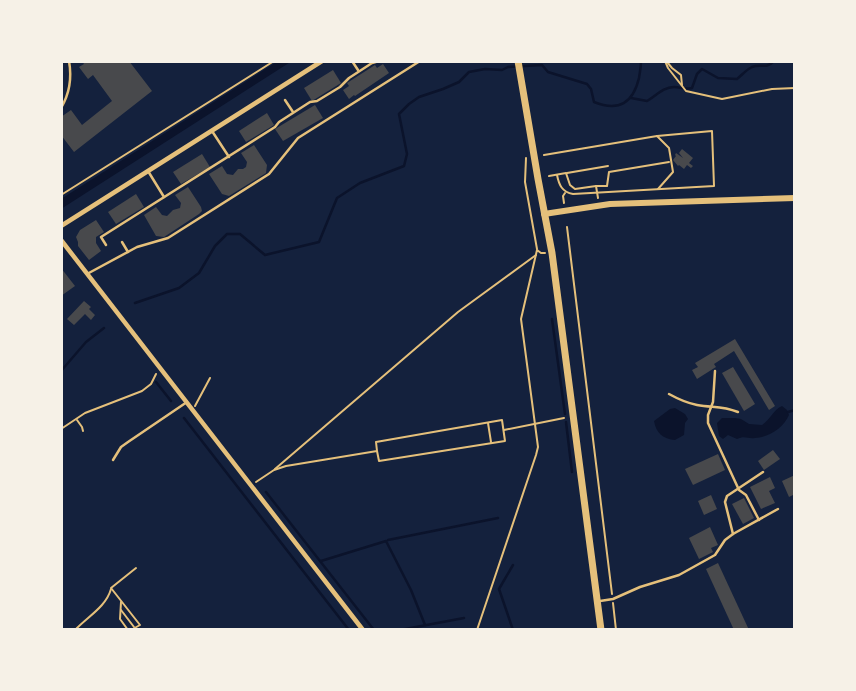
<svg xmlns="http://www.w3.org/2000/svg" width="856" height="691" font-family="'IBM Plex Sans',sans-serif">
<rect width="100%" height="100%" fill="#14213d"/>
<g fill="#0b132b">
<path d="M278,61H292L61,209V199Z"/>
<path d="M782,406L787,410L789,415C783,428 770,437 755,438C747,439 745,435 737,439L728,435L723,439L719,436L717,423L722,418H735L741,419L749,424L762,425C770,420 774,409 782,406Z"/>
<path d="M675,408L685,414L688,419L685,423L684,435L675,440C663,439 656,433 654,421L670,409Z"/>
</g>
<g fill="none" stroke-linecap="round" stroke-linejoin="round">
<g stroke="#0b132b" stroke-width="2.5">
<path d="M631,98L647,101C656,96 663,87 674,87C681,87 684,90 692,88L697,74L702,69L718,78L737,79C742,75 746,70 752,67C762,63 765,70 774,61"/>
<path d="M135,303L179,288L199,273L215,246L227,234H240L265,255L319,242L337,198L360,183L404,166L407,154L399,114L409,104L419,97L443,89L459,82L469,72L485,69L502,70L508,67L542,65L548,72L587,84L591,89L594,102C619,112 633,103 639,78C640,71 641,68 641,61"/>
<path d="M552,319L565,414"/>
<path d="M61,371L86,342L104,328"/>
<path d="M156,382L171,401"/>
<path d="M788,412L795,410"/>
<path d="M184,418L349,630"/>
<path d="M566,422L572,472"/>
<path d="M266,492L374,630"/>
<path d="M388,540L498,518"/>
<path d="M321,561L386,541L411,590L425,625"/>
<path d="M400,630L464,618"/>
<path d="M513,630L499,589L513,565"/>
</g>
</g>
<g fill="#48494c">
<path d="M82,61H129L152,91L74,152L61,135V117L71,110L82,125L112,101L93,75L88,79L79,67L84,64Z"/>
<path d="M383,64L389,73L355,96L354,95L349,99L343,90L349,86L347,83L375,65L377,68Z"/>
<path d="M333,70L341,83L312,101L304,88Z"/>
<path d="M315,105L323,118L283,141L275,129Z"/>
<path d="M267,113L274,125L246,142L239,131Z"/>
<path d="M254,145L267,165L266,173L229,196L222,194L209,174L222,166L227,174L233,175L238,169H243L246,167L247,162L241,153Z"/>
<path d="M682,149L693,158L689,163L693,166L691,168L687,165L684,169L679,165L678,166L673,160L676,156L675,155L676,153L683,158L679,153Z"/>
<path d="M202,154L210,167L181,184L173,172Z"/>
<path d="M188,187L201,207L202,211L199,214L164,237L156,236L144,215L156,207L162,215L167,216L173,210L180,208L181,203L175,195Z"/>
<path d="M136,194L144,207L116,224L108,212Z"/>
<path d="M96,220L104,232L96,237V243L101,251L89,260L78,246V242L76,237L80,230Z"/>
<path d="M61,268L75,286L61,296Z"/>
<path d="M84,301L91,307L89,309L95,315L91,320L85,314L74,325L67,319Z"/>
<path d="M735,339L775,406L769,410L734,351L714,364L716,367L697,379L692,370L698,367L695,363Z"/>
<path d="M733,367L755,404L744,411L722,373Z"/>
<path d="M773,450L780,459L764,470L758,461Z"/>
<path d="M718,454L725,470L693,485L685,469Z"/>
<path d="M795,475V494L789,497L782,481Z"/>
<path d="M770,477L775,488L769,491L775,503L761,509L750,487Z"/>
<path d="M711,495L717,509L704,515L698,501Z"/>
<path d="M744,498L754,518L743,524L732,504Z"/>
<path d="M710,527L718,545L711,548L713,552L699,559L689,538Z"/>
<path d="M718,563L749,630H734L706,569Z"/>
</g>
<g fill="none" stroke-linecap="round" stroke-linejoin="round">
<g stroke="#e5c07b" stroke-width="2">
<path d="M665,61L668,68L686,91L722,99L772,89L795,88"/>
<path d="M667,62L672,68L681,75L682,85"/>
<path d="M544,155L657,136L669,148L673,172L658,189"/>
<path d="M526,158L525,182L537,249"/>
<path d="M567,173L608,166"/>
<path d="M557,175C559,185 562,192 573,194L714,186L712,131L657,136"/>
<path d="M549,176L566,173L570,185L575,189L596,186"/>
<path d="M61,195L274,61"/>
<path d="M598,198L596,186H607L609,172L669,162"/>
<path d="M564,203L563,196L565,193"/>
<path d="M567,227L612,594"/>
<path d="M195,406L210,378"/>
<path d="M77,420L82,427L83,431"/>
<path d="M488,423L491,442"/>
<path d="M61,429L85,413L142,391L151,384L156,374"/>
<path d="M504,430L564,418"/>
<path d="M275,469L458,312L536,255"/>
<path d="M256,482L274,470L286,466L377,451L379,461L505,441L502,420L376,442L377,451"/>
<path d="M121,602L120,619L128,630"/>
<path d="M613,603L616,630"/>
<path d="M121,610L134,627"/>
<path d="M75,630C87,617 106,607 111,589"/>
<path d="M131,630L140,625L111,588L136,568"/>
<path d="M477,630L536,455L538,447L521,319L537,250L541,253H545"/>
</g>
<g stroke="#e5c07b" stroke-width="2.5">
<path d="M352,61L358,70"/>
<path d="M285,100L293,112"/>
<path d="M61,108C70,93 72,78 69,61"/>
<path d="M212,131L229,157"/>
<path d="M148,171L164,197"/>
<path d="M122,242L128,252"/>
<path d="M106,245L101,237L275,127L279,122L310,102L317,101L340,87L349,78L372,63L379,61"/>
<path d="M87,274L137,247L168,238L269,174L298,138L420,61"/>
<path d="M715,371L713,402L708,415V423L739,490L746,495L759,520"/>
<path d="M669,394C678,399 687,403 697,405C713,408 721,405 738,412"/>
<path d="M113,460L121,447L128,442L187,402"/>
<path d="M733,534L778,509"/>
<path d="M600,601L613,599L640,587L679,575L715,555L725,540L733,534L725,502L727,496L763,472"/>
</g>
<g stroke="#e5c07b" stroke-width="4.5">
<path d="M61,226L322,61"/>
<path d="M61,240L363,630"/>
<path d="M61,629L62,630"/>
</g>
<path stroke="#e5c07b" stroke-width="6" d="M544,214L610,204L795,198"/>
<path stroke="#e5c07b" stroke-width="7" d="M518,61L538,179L552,253L601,630"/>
</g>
<rect width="856" height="691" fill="none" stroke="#f6f1e7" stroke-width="126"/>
</svg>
